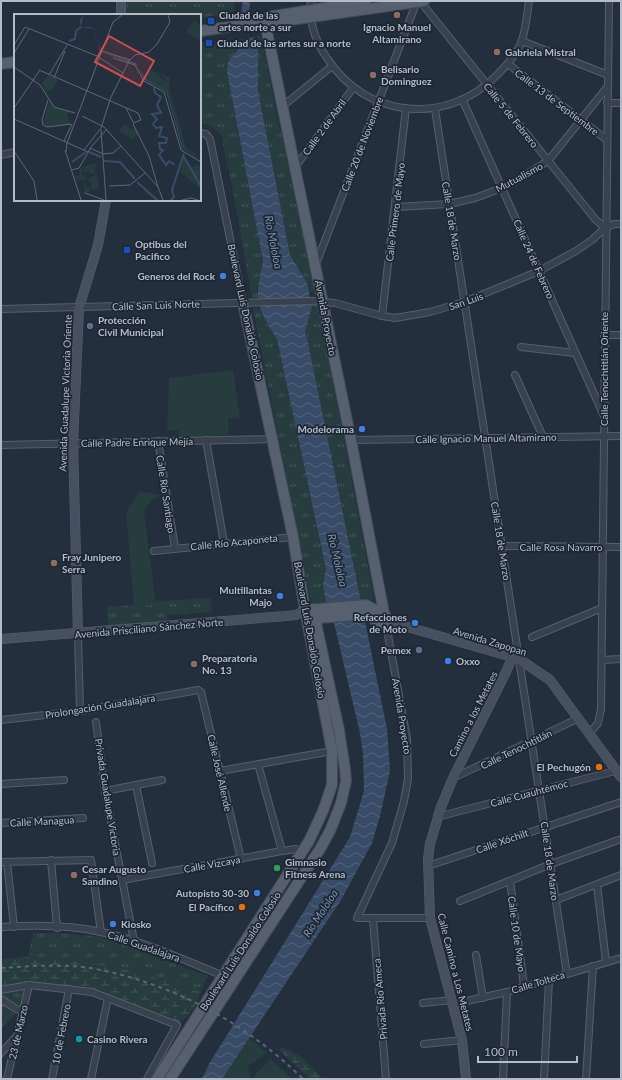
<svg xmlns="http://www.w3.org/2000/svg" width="622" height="1080" font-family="Lato,sans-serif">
<defs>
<pattern id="wetland-marsh" width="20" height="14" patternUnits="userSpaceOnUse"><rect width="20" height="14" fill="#263c3f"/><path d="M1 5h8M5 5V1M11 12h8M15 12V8" fill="none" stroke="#435659"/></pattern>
<pattern id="park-tufts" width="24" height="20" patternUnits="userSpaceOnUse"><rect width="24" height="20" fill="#263c3f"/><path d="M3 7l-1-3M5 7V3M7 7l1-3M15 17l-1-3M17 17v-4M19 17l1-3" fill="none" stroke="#435659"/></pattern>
<pattern id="water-waves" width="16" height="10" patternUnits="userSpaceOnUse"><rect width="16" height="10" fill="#394c67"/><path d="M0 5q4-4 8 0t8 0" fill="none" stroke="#53647b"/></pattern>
</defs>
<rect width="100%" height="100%" fill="#242f3e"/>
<g fill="#263c3f">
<path d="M233,370L240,418L228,419L229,435L179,437L178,430H167L169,378Z"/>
<path d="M139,491L161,495L151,500L144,511L156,605H134L126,513Z"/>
<path d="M249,1038L267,1053L248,1066L251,1079L270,1059L293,1079H222Z"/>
</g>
<g fill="url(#wetland-marsh)">
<path d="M28,957L58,958L134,971L201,992C194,1007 192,1017 175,1024L90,987L23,984L1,985V959Z"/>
<path d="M281,1048C298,1050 312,1067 323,1079H310L279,1050Z"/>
</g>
<g fill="url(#park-tufts)">
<path d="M125,1H234V15L200,18V15H125Z"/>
<path d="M261,36L278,121L291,169L317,290L309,293L307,283L290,255L258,91V51L255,37Z"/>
<path d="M242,39C242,52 227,52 227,72L263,261L257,288L258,298H252L232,186L221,134L208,124L200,123V40L208,45Z"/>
<path d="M311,302L317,303L319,308L374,599L360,603L308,343L305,331L312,307Z"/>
<path d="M253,308H259L277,339L326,570L323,585L327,605L312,607Z"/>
<path d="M210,598L212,612L167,615L168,622L108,626L107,606L156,605V601Z"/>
<path d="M33,933H56L102,937L208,976L201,992L134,971L58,958L28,957Z"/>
<path d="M27,987L22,1010L1,997V991Z"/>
<path d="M1,1002L16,1013L1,1028Z"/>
</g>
<path fill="url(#water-waves)" d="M243,1H250L249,13L258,51V91L290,255L307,283L312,307L305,332L308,343L387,729L390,771L380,816L372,843L341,900L222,1079H202L209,1064L350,837L364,791L363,753L360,733L335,627L326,601L323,585L326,569L277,339C256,305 254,301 263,261L227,72C227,61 230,58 238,50C242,45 245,38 247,32L241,13Z"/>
<path fill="#242f3e" d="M251,12L257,37L242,39L245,32L239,14Z"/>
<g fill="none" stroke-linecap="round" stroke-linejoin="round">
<g stroke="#565f6c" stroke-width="8">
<g id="street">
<path d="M311,1C309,22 315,41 327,58C366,119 447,126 497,75C507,65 518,53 522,40C526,28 527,14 529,1"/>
<path d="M420,1L595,219L605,228"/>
<path d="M522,41L608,75"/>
<path d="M508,64L607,140"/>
<path d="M463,101L603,414"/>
<path d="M607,103H621"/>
<path d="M283,106L332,66"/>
<path d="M435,109L567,974"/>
<path d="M200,133L206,134L210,139L243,303"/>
<path d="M1,155L15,152"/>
<path d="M296,166L353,88"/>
<path d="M396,207L449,204L475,198L502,188L524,176L548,161L608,86"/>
<path d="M316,264L417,1"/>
<path d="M1,309L311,301L335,303L382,316L395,318L430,312L464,302L539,271L576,251L592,240L605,228L614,224H621"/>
<path d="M382,316L406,108"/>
<path d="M604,335H621"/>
<path d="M521,347L575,353"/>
<path d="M515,375L543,437"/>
<path d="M206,440L224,543"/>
<path d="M351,440L621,436"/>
<path d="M158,441L175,548"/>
<path d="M1,445L273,439"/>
<path d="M502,546L621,547"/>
<path d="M154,551L293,537"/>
<path d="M386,624L407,739L408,779L404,801L392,843L357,918H430"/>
<path d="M78,634L80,711"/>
<path d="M532,637L602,608"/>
<path d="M602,660L621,659"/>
<path d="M1,720L80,711L198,690L201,692L241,859"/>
<path d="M96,722L105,791L134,941"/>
<path d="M590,733L598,723L601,709L609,1"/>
<path d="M258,764L282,851"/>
<path d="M220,771L332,751"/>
<path d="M453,778L579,718"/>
<path d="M1,784L64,780"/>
<path d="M136,785L152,863"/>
<path d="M105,791L162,780"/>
<path d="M437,817L619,770"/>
<path d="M1,823L83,818"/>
<path d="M51,860L57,928"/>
<path d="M1,862L91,860L101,932"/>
<path d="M7,862L14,927"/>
<path d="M428,866L621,802"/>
<path d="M122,880L282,851L296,849L302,852"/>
<path d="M510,881L524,986"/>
<path d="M597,885L606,962"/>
<path d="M556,900L621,875"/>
<path d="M460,901L551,864L621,839"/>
<path d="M373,919L386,1079"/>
<path d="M1,927C32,925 71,925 101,932C143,941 184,960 224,976L232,985"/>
<path d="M476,955L483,998"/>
<path d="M1,990L29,985L92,992L177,1025L147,1079"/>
<path d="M1,999L16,1009L23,1011"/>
<path d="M423,1003L452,1000"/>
<path d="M453,1004L507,992L621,958"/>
<path d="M424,1044L462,1040"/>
<path d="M1,1053L15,1038"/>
<path d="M7,1079L29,985"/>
<path d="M52,1079L69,989"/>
<path d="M91,1079L108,998"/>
<path d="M503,1079L507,992"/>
<path d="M544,1079L549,980"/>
<path d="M586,1079L593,966"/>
</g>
</g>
<g stroke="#565f6c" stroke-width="10">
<g id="secondary">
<path d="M121,15V1"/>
<path d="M386,624H397L519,659L550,680L621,777"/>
<path d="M78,634L73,443L79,308L98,245L106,200"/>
<path d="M1,639L286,616L296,615L305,610"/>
<path d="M466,1079L462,1040L430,918L428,859L430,844L441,807L453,778L506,672L512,658"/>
</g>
</g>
<g stroke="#414a57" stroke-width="12">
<g id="primary">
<path d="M268,17L366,1"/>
<path d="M265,22L351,440L386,624L376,621L367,614L307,619"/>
<path d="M200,31L265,22L269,23L424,1"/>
<path d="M1,64L15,62"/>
<path d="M306,610L366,605L385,615"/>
<path d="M157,1079L309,841L323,811L332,785V751L305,610L293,537L243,303"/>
<path d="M170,1079L320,849L330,831L341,803L346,781L345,769L339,730L313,609"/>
</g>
</g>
<use href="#street" stroke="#38414e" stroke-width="6"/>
<use href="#secondary" stroke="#465061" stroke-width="9"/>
<use href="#primary" stroke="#56606e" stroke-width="10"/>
<path stroke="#5a6575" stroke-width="2" stroke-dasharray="4 4" stroke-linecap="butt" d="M1,968C33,966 69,963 101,970C177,986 247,1024 303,1079"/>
</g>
<g fill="#8d6e63" stroke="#1d2633" stroke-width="1.5">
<circle cx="397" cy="15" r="4"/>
<circle cx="497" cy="52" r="4"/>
<circle cx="373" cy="75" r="4"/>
<circle cx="54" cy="563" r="4"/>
<circle cx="194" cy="664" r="4"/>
<circle cx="74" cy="875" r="4"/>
</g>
<g fill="#1a4fb4" stroke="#1d2633" stroke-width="1.5">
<rect x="207" y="17" width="8" height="8" rx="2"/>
<rect x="205" y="39" width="8" height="8" rx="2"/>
<rect x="123" y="246" width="8" height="8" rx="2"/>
</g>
<g fill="#3f7fe0" stroke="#1d2633" stroke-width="1.5">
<circle cx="223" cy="276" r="4"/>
<circle cx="362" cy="429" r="4"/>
<circle cx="280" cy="596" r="4"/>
<circle cx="415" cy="623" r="4"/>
<circle cx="448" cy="661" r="4"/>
<circle cx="257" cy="893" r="4"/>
<circle cx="113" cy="924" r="4"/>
</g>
<g fill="#5c6f8a" stroke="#1d2633" stroke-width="1.5">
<circle cx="90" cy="326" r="4"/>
<circle cx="419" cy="650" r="4"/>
</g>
<g fill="#e8710a" stroke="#1d2633" stroke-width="1.5">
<circle cx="599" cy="767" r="4"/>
<circle cx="242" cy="907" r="4"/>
</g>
<circle fill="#2e9e5b" stroke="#1d2633" stroke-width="1.5" cx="277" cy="868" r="4"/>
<circle fill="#0f9aa8" stroke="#1d2633" stroke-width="1.5" cx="79" cy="1039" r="4"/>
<g text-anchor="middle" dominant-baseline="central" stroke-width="3.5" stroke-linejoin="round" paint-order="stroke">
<g font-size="10" font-weight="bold" fill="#b4bcc9" stroke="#1d2633" text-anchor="start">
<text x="219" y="15">Ciudad de las<tspan x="219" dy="12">artes norte a sur</tspan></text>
<text x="397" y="27" text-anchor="middle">Ignacio Manuel<tspan x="397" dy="12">Altamirano</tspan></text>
<text x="217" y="43">Ciudad de las artes sur a norte</text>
<text x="505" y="52">Gabriela Mistral</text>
<text x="381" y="69">Belisario<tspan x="381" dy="12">Dominguez</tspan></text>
<text x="135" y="244">Optibus del<tspan x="135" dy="12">Pacifico</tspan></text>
<text x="215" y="276" text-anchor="end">Generos del Rock</text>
<text x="98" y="320">Protección<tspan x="98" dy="12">Civil Municipal</tspan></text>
<text x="354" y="429" text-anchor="end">Modelorama</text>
<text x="62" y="557">Fray Junipero<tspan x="62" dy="12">Serra</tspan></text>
<text x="272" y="590" text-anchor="end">Multillantas<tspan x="272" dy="12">Majo</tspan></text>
<text x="407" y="617" text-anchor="end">Refacciones<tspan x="407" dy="12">de Moto</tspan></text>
<text x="411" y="650" text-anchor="end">Pemex</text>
<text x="202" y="658">Preparatoria<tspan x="202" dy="12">No. 13</tspan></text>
<text x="456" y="661">Oxxo</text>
<text x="591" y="767" text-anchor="end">El Pechugón</text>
<text x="285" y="862">Gimnasio<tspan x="285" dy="12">Fitness Arena</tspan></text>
<text x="82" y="869">Cesar Augusto<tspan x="82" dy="12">Sandino</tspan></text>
<text x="249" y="893" text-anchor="end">Autopisto 30-30</text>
<text x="234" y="907" text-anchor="end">El Pacífico</text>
<text x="121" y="924">Kiosko</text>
<text x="87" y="1039">Casino Rivera</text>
</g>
<g font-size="10" fill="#b4bcc9" stroke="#1d2633">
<text transform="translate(557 102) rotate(37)">Calle 13 de Septiembre</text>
<text transform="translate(511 115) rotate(51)">Calle 5 de Febrero</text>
<text transform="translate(324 127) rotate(-54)">Calle 2 de Abril</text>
<text transform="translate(362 144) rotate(-69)">Calle 20 de Noviembre</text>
<text transform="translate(519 177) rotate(-28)">Mutualismo</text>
<text transform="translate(395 212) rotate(-83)">Calle Primero de Mayo</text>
<text transform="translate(452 221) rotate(81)">Calle 18 de Marzo</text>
<text transform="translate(534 259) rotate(66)">Calle 24 de Febrero</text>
<text transform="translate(466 301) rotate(-19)">San Luis</text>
<text transform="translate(156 305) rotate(-2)">Calle San Luis Norte</text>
<text transform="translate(246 312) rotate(78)">Boulevard Luis Donaldo Colosio</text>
<text transform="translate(326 318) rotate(79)">Avenida Proyecto</text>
<text transform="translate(604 369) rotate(-90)">Calle Tenochtitlán Oriente</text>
<text transform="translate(65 393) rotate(-88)">Avenida Guadalupe Victoria Oriente</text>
<text transform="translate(486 438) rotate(-1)">Calle Ignacio Manuel Altamirano</text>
<text transform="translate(137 442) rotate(-1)">Calle Padre Enrique Mejía</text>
<text transform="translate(166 494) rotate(81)">Calle Río Santiago</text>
<text transform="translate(501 541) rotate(81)">Calle 18 de Marzo</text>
<text transform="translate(234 542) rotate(-6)">Calle Río Acaponeta</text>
<text x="561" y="547">Calle Rosa Navarro</text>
<text transform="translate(149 628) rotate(-5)">Avenida Prisciliano Sánchez Norte</text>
<text transform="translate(310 630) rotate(80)">Boulevard Luis Donaldo Colosio</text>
<text transform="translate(490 641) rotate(17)">Avenida Zapopan</text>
<text transform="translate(100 706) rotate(-9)">Prolongación Guadalajara</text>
<text transform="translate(473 714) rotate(-63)">Camino a los Metates</text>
<text transform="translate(402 716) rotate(81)">Avenida Proyecto</text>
<text transform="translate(516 749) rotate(-26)">Calle Tenochtitlán</text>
<text transform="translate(220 773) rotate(77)">Calle José Allende</text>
<text transform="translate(529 793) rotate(-15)">Calle Cuauhtémoc</text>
<text transform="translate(108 797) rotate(81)">Privada Guadalupe Victoria</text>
<text transform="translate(42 821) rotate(-3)">Calle Managua</text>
<text transform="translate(502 841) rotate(-19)">Calle Xóchilt</text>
<text transform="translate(550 861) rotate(82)">Calle 18 de Marzo</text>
<text transform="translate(212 864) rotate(-10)">Calle Vizcaya</text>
<text transform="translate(517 934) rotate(82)">Calle 10 de Mayo</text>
<text transform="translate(144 946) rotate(19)">Calle Guadalajara</text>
<text transform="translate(240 951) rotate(-57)">Boulevard Luis Donaldo Colosio</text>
<text transform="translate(456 972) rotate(76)">Calle Camino a Los Metates</text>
<text transform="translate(538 982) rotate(-17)">Calle Tolteca</text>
<text transform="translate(380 999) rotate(-95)">Privada Río Ameca</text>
<text transform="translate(18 1032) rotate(-77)">23 de Marzo</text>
<text transform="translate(61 1034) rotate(-79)">10 de Febrero</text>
</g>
<g font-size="11" font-style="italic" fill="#7c92b1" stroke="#1d2633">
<text transform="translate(274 242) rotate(79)">Río Mololoa</text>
<text transform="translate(338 560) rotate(77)">Río Mololoa</text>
<text transform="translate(320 913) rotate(-57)">Río Mololoa</text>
</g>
</g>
<g transform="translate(14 14)">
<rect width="187" height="187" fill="#242f3e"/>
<path d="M180,7L187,11L185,16L187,14V27L172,18ZM136,59L144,61L152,68L144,70L155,74L172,133L187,144L169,134L154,79L132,65L130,61ZM82,149L81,160L75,159L74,155L72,162L70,153L67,154L71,158L66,157L72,164L68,163L72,164L73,167L69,166L70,171L75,173L71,174H75L76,177L67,180L71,177L68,166L63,165L62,167L61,162L66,161L65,156L68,153ZM83,160L85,174L78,176L74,164Z" fill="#263c3f"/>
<path d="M137,56L156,64L155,74L143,70L153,67L147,61L131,60ZM170,142L178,153L184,150L187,155V176L166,157Z" fill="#263c3f"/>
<path d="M111,110L116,115L121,114L124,120L118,126L105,116Z" fill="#263c3f"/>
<path d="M35,61L44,66L40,73L32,79L28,69ZM35,88L39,93L55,97L53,102L57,110L34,112L29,109Z" fill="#263c3f"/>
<path d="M69,1L67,13H77L82,18V20L81,24L86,28V37L122,49L132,65L153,77L169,134L187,146L168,134L152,77L131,66L124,52L85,37L86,28L81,24L82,18L77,14L67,13L66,7Z" fill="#394c67"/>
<path fill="none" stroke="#394c67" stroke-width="2" d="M55,27L61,25L62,17L67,13M140,73L141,79L147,83L143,91L147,99L138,100L143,105L139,110L142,114L148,113L145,122L153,124L152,129H145L146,135L149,136L145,141L152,151L155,147L161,151M75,138L87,143M170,143L187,172M90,147L106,148L121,165M58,148L72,138M123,168L143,186M157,186L160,183L158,176L170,139"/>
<path fill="none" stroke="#5e6776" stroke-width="1" d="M0,31L11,13L83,42L109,59M88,37L116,46M0,39L15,15M99,44L121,51L130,67L150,78L167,136L187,148M115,47L121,41L135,38L143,30L156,8L154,1M0,53L26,71L40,93L61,99M25,56L124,99L127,106L119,109M35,61L53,31M40,64L51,37M34,86L28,106L29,111L33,113L57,110M0,94L26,56M112,94L119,108M68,102L90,113L144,173L149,186M0,105L74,138M119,110L135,142L144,173M87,116L92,186M50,127L58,110M76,134L89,140L99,139L107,132M51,136L67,186M70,136L87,114L97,83L116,45M0,137L20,167L23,186M52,138L53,129L99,8L108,1M58,156L65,154L77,133L93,115M95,172L116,171L131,159M71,179L90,186M168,186L177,184L184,186"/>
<path fill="#ce4d50" fill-opacity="0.15" stroke="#ce4d50" stroke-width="2" d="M95,22L140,47L126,72L81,48Z"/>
<rect width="187" height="187" fill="none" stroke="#b4bcc9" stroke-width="2"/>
</g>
<rect width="622" height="1080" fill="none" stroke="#b4bcc9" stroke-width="4"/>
<path d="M478 1056v6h99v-6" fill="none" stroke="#b4bcc9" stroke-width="2"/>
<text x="484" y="1056" font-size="12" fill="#b4bcc9" stroke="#1d2633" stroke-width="3" paint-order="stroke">100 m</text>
</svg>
